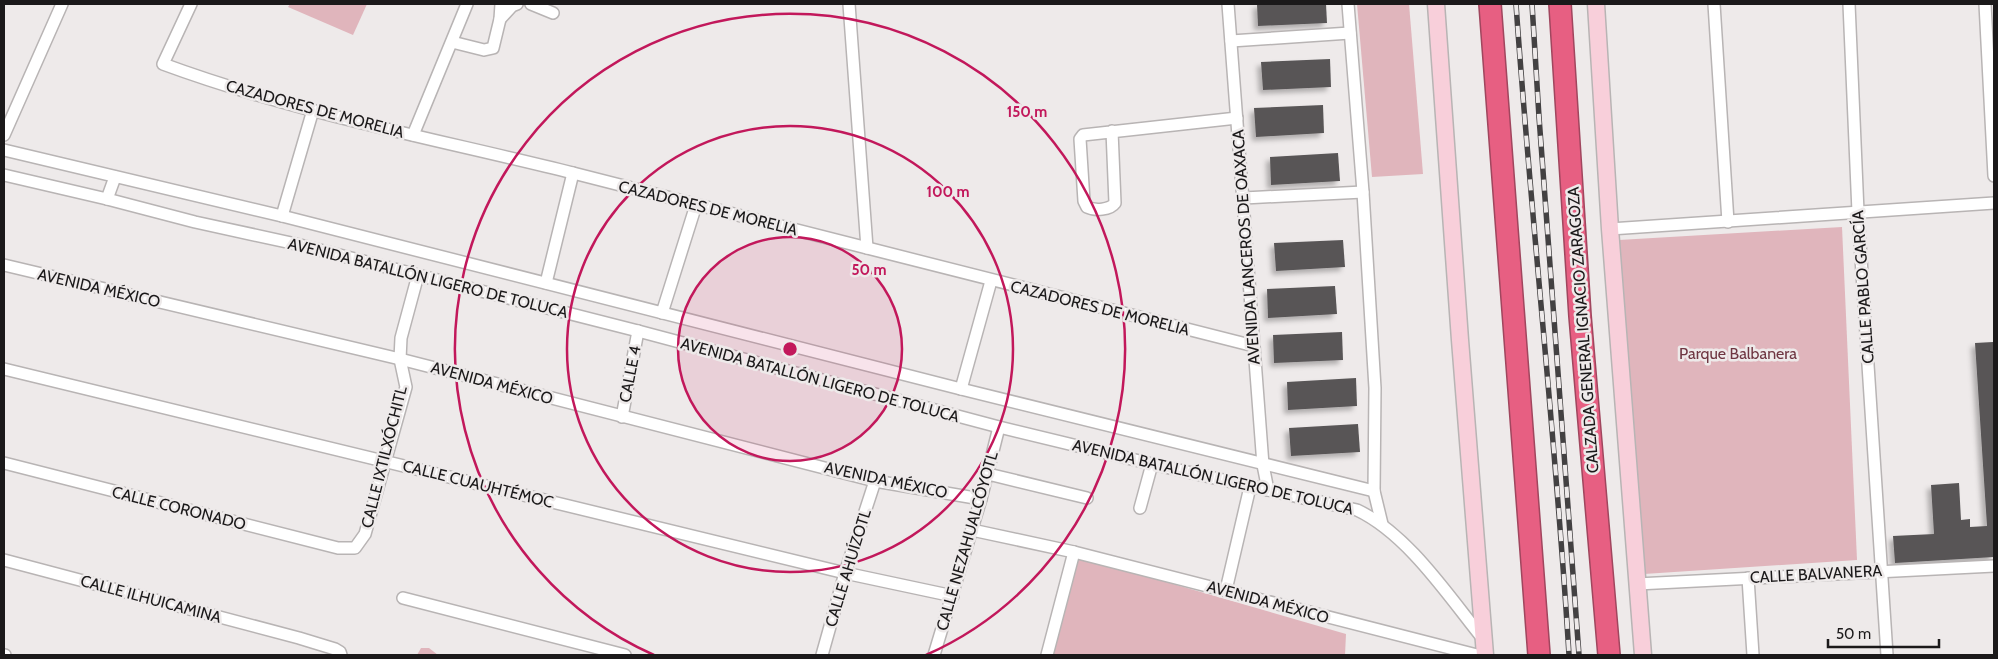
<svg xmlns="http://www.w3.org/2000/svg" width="1998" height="659" font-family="Cabin,sans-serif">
<defs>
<filter id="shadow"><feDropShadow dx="-4" dy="4" stdDeviation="2.5" flood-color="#0004"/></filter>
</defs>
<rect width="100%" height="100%" fill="#eeeaea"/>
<g fill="#e0b5bc">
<path d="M290,4H367L353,35L288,7Z"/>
<path d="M1357,4H1409L1423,174L1372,177Z"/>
<path d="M1842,227L1857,560L1644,574L1619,240Z"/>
<path d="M1076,556L1346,634L1345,655H1050Z"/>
<path d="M421,648H429L438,655H417Z"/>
</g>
<g fill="#585556" filter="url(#shadow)">
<path d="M1257,4H1326L1327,23L1258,26Z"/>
<path d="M1330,59L1331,87L1263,90L1261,62Z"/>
<path d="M1323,105L1324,133L1256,137L1254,108Z"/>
<path d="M1338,153L1340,181L1271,185L1270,157Z"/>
<path d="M1343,240L1345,267L1276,271L1274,243Z"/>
<path d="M1335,286L1337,314L1268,318L1267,289Z"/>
<path d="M1342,332L1343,360L1274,363L1273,335Z"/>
<path d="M1993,342L1994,366V557L1895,563L1893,536L1934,534L1931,485L1959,483L1961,520L1970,519V527L1987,526L1975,343Z"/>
<path d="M1356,378L1357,406L1288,410L1287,382Z"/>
<path d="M1358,424L1360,452L1291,456L1289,428Z"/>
</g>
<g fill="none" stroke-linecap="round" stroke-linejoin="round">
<g stroke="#b8b4b4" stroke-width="14">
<g id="street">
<path d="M191,4L163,64C296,113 436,139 573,173C800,230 1027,290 1254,346"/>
<path d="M531,4L553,13"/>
<path d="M849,4L867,248"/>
<path d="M1228,4L1263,465L1268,490"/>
<path d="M1348,4L1363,192L1375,388L1374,491L1382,524"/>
<path d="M1714,4L1728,222"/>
<path d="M1849,4L1858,212L1887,655"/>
<path d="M1985,4L1994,176"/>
<path d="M500,19L512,6L517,4"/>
<path d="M1231,41L1350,33"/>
<path d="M452,42L484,50L493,48L500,19L501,4"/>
<path d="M1112,131L1115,203C1110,210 1095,211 1087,207L1084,201L1080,139L1083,135L1237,118"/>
<path d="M4,135L62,4"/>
<path d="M413,135L467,4"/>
<path d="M4,150L282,216L961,389L1374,491"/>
<path d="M4,175L107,199L195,222L296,244L638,331L999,427L1152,464L1357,510C1408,534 1449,597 1484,640"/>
<path d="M1244,198L1363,192"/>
<path d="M107,199L115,177"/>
<path d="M282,216L313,110"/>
<path d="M1610,229L1994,203"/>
<path d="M4,265L400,359L875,481L981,499"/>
<path d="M546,283L573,173"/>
<path d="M662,313L696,205"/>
<path d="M4,369L845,573L953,596"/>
<path d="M961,389L991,281"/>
<path d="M622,417L638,331"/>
<path d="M4,463L338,548H355L365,534L406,387L400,359L401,338L418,275"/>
<path d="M988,474L1087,498"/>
<path d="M1140,508L1152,464"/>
<path d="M972,530L1074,552L1477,655"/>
<path d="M4,560L299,638L335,649L340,652L341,655"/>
<path d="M1748,578L1753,655"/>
<path d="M1637,584L1994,566"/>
<path d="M1226,590L1250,487"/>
<path d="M403,598L625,655"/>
<path d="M4,655H5"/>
<path d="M822,655L845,573L875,481"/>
<path d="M934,655L981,499L999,427"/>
<path d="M1047,655L1074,552"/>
</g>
</g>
<g stroke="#b8b4b4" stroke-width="19">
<g id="secondary">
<path d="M1436,4L1460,340L1485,655"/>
<path d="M1596,4L1610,229L1643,655"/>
</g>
</g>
<g stroke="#a0465e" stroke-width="24">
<g id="highway">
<path d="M1490,4L1539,655"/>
<path d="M1560,4L1580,316L1609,655"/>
</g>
</g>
<use href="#street" stroke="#fff" stroke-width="11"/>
<use href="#secondary" stroke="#f8cfda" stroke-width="16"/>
<use href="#highway" stroke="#e75f82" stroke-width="21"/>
<g stroke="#434142" stroke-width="5.5">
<g id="rail">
<path d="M1516,4C1531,221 1556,438 1569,655"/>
<path d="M1532,4L1539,117L1579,655"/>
</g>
</g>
<use href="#rail" stroke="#eeeaea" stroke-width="4" stroke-dasharray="11" stroke-linecap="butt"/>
</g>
<circle cx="790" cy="349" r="112" fill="#c2185b" fill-opacity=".12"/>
<g fill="none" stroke="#c2185b" stroke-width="2.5">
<circle cx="790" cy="349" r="112"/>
<circle cx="790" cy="349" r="223"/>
<path d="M654 655A335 335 0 1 1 926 655"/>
</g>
<g text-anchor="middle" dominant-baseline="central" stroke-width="5" stroke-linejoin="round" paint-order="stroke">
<g font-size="16" fill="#1b191a" stroke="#eeeaea">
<text transform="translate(315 109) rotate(15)">CAZADORES DE MORELIA</text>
<text transform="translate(708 208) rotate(14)">CAZADORES DE MORELIA</text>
<text transform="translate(1246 247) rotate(-94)">AVENIDA LANCEROS DE OAXACA</text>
<text transform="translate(428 278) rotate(14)">AVENIDA BATALLÓN LIGERO DE TOLUCA</text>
<text transform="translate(1863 287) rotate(-94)">CALLE PABLO GARCÍA</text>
<text transform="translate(99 288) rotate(13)">AVENIDA MÉXICO</text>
<text transform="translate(1100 308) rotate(14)">CAZADORES DE MORELIA</text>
<text transform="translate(1583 330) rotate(-94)">CALZADA GENERAL IGNACIO ZARAGOZA</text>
<text transform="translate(630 374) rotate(-79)">CALLE 4</text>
<text transform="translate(820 380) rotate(15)">AVENIDA BATALLÓN LIGERO DE TOLUCA</text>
<text transform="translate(492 383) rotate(15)">AVENIDA MÉXICO</text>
<text transform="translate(384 457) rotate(-76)">CALLE IXTILXÓCHITL</text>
<text transform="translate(1213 477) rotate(13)">AVENIDA BATALLÓN LIGERO DE TOLUCA</text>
<text transform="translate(886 480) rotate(12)">AVENIDA MÉXICO</text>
<text transform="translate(478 484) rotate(14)">CALLE CUAUHTÉMOC</text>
<text transform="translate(179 508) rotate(14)">CALLE CORONADO</text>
<text transform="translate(967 541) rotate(-74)">CALLE NEZAHUALCÓYOTL</text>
<text transform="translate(848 568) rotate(-73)">CALLE AHUÍZOTL</text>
<text transform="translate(1816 574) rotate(-3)">CALLE BALVANERA</text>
<text transform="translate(151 599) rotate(15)">CALLE ILHUICAMINA</text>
<text transform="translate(1268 602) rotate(15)">AVENIDA MÉXICO</text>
</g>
<g font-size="16" fill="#6f3642" stroke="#eeeaea">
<text x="1738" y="353">Parque Balbanera</text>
</g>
</g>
<circle cx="790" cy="349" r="8" fill="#c2185b" stroke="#eeeaea" stroke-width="2.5"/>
<g font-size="15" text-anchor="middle" font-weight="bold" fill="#c2185b" stroke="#eeeaea" stroke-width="5" stroke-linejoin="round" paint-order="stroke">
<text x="1027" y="117">150 m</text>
<text x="948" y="197">100 m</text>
<text x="869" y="275">50 m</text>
</g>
<rect width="1998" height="659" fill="none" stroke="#1b191a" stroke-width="10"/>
<path d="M1828 639v8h111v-8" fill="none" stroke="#1b191a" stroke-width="2.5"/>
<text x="1836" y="639" font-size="15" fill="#1b191a" stroke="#eeeaea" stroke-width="4" paint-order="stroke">50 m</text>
</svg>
